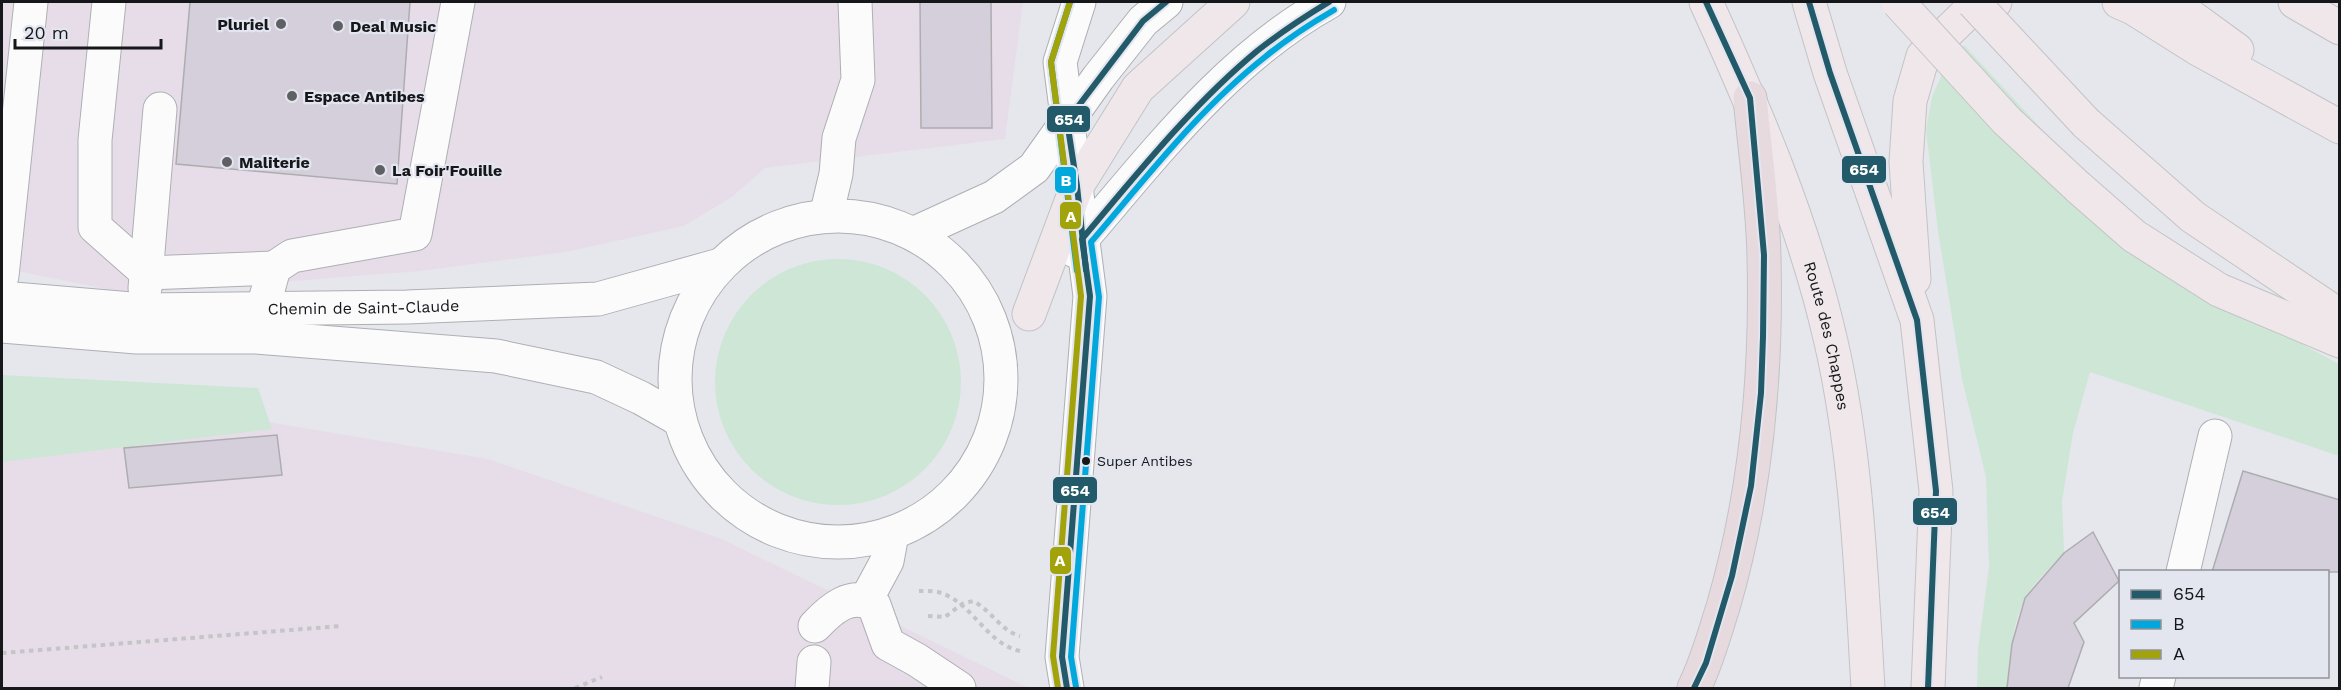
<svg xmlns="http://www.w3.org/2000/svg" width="2341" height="690" font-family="'Work Sans',sans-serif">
<rect width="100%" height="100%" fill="#e6e7ec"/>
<g fill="#e7dde9">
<path d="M2,2H1023L1005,139L765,168L732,197L684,226L566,252L420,271L130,294L2,268Z"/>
<path d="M2,377L488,459L722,539L1029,688H2Z"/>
</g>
<g fill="#cde6d6">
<path d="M1964,45L2133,228L2307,347L2339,364V456L2090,372L2073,433L2062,501L2064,553C2052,565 2031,586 2024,600C2012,627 2008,660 2011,688H1977L1978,649L1989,567L1986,477L1962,379L1938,231L1926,130L1932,97L1942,74Z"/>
<circle cx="838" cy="382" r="123"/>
<path d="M2,375L258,388L272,429L2,462Z"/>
</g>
<g fill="#d4cfdb" stroke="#adadb0" stroke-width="1.5">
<path d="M190,2H410L397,184L176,164Z"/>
<path d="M920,2H991L992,128H921Z"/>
<path d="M277,435L282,475L129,488L124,448Z"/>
<path d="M2243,471L2340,500V572H2212Z"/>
<path d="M2093,532L2119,581L2074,623L2084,642L2068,688H2007L2012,644L2025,598L2064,553Z"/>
</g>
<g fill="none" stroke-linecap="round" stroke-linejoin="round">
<g stroke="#aeafb3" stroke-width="35">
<g id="minor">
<path d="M109,2L95,140V227L147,273L274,268"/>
<circle cx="838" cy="379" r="163"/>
<path d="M826,216L836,174L839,138L858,80L855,2"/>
<path d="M913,234L994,197L1034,168L1098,78L1143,21L1166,2"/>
<path d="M1075,251L1082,239C1156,153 1228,58 1329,2"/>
<path d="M2,276L31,2"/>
<path d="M145,288L160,109"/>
<path id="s1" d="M2,298L143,310L407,307L598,299L720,265"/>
<path d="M263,308L274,268L292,256L415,234L458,2"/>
<path d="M2,326L137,337H256L496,356L596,377L641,398L678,419"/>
<path d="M2183,572L2215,436"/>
<path d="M866,600L887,561L892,534"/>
<path d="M815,626C831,609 851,591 874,605L888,644L917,660L959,688"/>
<path d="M812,688L814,662"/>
<path d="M1067,688L1062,657L1090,296L1060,62L1079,2"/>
<path d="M2156,688L2159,676"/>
</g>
</g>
<g stroke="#c3c3c6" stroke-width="35">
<g id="major">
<path id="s2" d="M1706,2C1756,112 1804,223 1831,342C1857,455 1861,573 1868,688"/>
<path d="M1809,2L1830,73L1917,320L1936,491L1928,688"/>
<path d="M2119,2L2133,8L2198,49L2340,127"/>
<path d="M2171,2L2237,50"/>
<path d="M2295,2L2340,28"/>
<path d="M2086,123L2193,217L2340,316"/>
<path d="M2078,187L2134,236L2219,290L2340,341"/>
<path d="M1914,279L1906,162L1910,101L1923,56L1965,15L1995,2"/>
<path d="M1029,314L1077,186L1138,88L1233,2"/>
</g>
</g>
<g stroke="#c3c3c6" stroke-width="35">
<path id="highway" d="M1694,688C1707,662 1714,635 1723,607C1756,494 1767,374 1764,257C1763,204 1755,151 1750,98"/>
</g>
<g stroke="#c4c5c7" stroke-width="4" stroke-dasharray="4.5 4.5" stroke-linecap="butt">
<path d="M919,591C925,591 933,591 938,592C972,601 986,644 1020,651"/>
<path d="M928,616L945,617L962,604L973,601C991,610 1001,631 1020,636"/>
<path d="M2,653L341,626"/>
<path d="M575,688L602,677"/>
</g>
<use href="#minor" stroke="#fbfbfc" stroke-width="33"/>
<use href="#major" stroke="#efe7ea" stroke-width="33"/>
<use href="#highway" stroke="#e7dade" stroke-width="33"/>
<g stroke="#c3c3c6" stroke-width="35" stroke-linecap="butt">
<g id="major-bridge">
<path d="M1898,2L2007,121L2078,187"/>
<path d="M1973,2L2086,123"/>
</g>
</g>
<use href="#major-bridge" stroke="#efe7ea" stroke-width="33"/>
<g stroke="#e3e5ef" stroke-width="10">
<g id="bus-1">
<path d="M1809,2L1830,73L1917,320L1936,491L1928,688"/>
<path d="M1086,270L1077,186L1067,121L1143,21L1166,2"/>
<path d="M1067,688L1062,657L1090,296L1082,239C1137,174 1191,106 1257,51C1280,33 1304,17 1329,2"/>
<path d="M1694,688L1706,663L1732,576L1751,486L1761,393L1763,337L1764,255L1750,98L1706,2"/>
</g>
</g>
<g stroke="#e3e5ef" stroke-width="10">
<g id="bus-2">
<path d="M1070,2L1051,62L1077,271"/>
<path d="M1076,687L1071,657L1099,297L1091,242C1146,178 1199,109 1265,57C1287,39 1310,24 1334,10"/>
</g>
</g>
<g stroke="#e3e5ef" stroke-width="10">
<path id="bus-3" d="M1058,688L1053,656L1081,296L1051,62L1070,2"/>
</g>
<use href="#bus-1" stroke="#235a69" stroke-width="6"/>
<use href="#bus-2" stroke="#02a8dc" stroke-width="6"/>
<use href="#bus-3" stroke="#a2a20a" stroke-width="6"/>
</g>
<g fill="#5f6064" stroke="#e3e5ef" stroke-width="2">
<circle cx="281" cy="24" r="6"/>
<circle cx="338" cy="26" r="6"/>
<circle cx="292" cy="96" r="6"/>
<circle cx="227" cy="162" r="6"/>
<circle cx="380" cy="170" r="6"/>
</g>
<circle fill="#16171a" stroke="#e3e5ef" stroke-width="2" cx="1086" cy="461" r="5"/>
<g text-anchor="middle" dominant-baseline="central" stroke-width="4.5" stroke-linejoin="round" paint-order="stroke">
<g font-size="14" fill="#16171a" stroke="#e3e5ef" text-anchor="start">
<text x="1097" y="461">Super Antibes</text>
</g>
<g font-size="16" font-weight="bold" fill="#16171a" stroke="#e3e5ef" text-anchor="start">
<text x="269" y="24" text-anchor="end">Pluriel</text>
<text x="350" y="26">Deal Music</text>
<text x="304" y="96">Espace Antibes</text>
<text x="239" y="162">Maliterie</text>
<text x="392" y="170">La Foir'Fouille</text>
</g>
<g font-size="16" fill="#16171a" stroke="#e3e5ef">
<text stroke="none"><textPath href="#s1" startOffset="362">Chemin de Saint-Claude</textPath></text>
<text stroke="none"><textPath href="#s2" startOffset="356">Route des Chappes</textPath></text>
</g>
</g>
<g stroke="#e3e5ef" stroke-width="2">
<rect x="1046" y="105" width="45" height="28" rx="6" fill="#235a69"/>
<rect x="1841" y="155" width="46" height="29" rx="6" fill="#235a69"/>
<rect x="1054" y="166" width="23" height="28" rx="6" fill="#02a8dc"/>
<rect x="1059" y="201" width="23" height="29" rx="6" fill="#a2a20a"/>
<rect x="1052" y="476" width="46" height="28" rx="6" fill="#235a69"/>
<rect x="1912" y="497" width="46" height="29" rx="6" fill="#235a69"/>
<rect x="1049" y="546" width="23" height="29" rx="6" fill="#a2a20a"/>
</g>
<g font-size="16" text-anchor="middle" font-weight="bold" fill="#fff">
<text x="1069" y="125">654</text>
<text x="1864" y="175">654</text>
<text x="1066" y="186">B</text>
<text x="1071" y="222">A</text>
<text x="1075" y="496">654</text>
<text x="1935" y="518">654</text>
<text x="1060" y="566">A</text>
</g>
<rect width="2341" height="690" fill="none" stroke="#16171a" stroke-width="6"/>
<rect x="2119" y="570" width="210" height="108" fill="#e3e5ef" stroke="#91939a" stroke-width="1.5"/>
<rect x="2131" y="590" width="30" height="9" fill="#235a69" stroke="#91939a" stroke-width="1.5"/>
<text x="2173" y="600" font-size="18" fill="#16171a">654</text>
<rect x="2131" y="620" width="30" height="9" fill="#02a8dc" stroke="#91939a" stroke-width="1.5"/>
<text x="2173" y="630" font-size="18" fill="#16171a">B</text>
<rect x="2131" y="650" width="30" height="9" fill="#a2a20a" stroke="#91939a" stroke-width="1.5"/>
<text x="2173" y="660" font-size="18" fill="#16171a">A</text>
<path d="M15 39v9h146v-9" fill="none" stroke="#16171a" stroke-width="3"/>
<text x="24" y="39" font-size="18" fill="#16171a" stroke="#e3e5ef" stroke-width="4.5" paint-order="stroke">20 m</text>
</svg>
